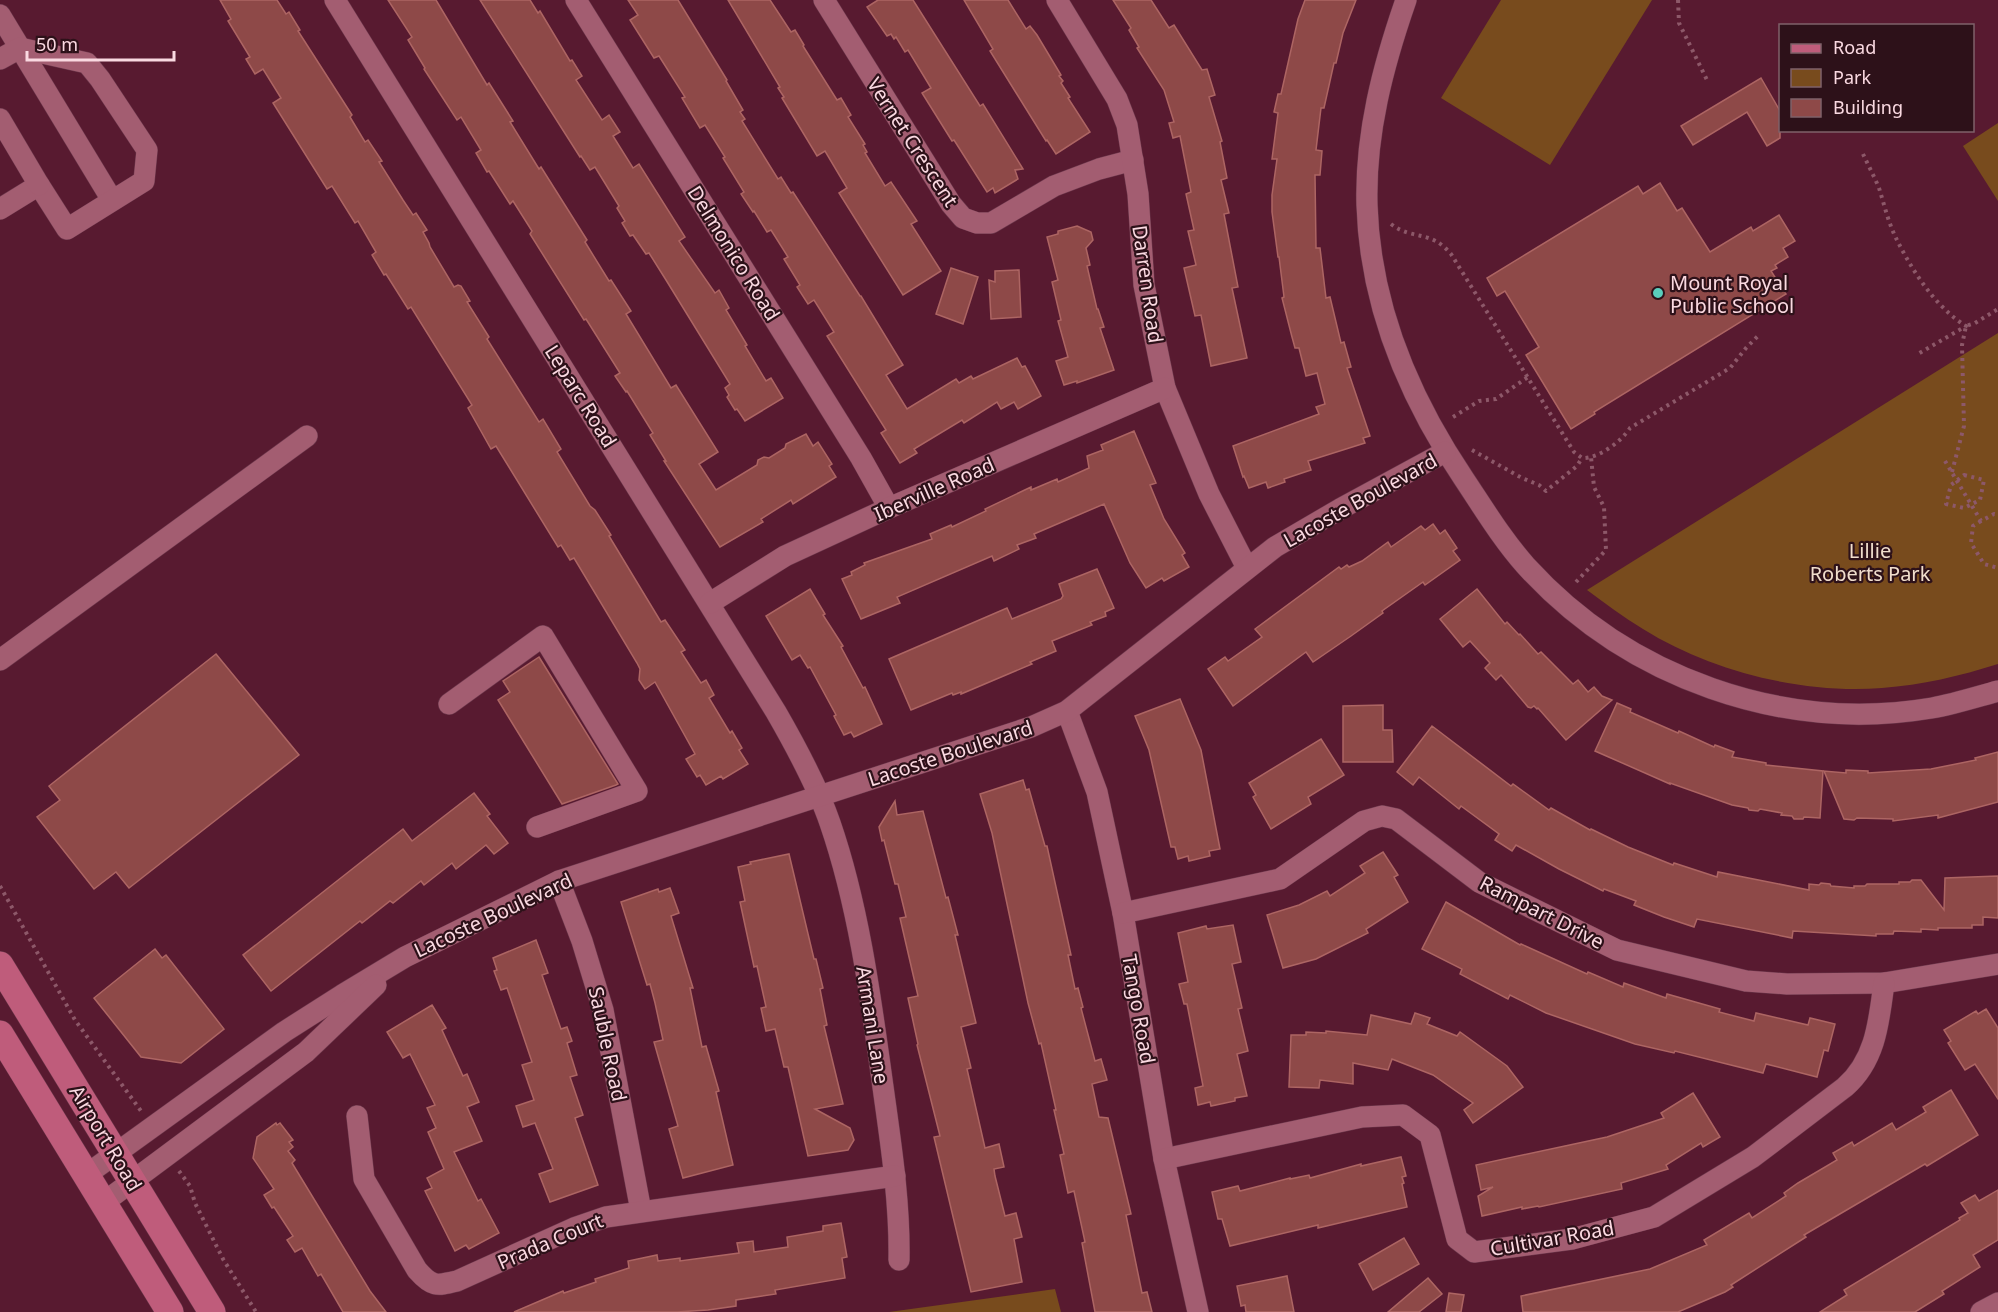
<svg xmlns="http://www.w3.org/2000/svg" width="1998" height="1312" font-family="'Noto Sans',sans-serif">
<rect width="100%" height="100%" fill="#581a30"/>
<g fill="#784b1d">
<path d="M1501,0H1652L1550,165L1441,98Z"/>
<path d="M1998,123V201L1963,146Z"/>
<path d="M1998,333V664C1960,676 1922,685 1882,688C1802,694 1712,672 1643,629C1623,617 1605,603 1587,590Z"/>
<path d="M1055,1289L1061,1312H889Z"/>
</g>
<g fill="#8e4948" stroke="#ad6563" stroke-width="1.5">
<path d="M220,0H277L286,14L289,12L300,30L298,31L352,115L350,117L365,142L368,140L382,161L379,162L403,200L413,215L416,213L427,230L423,232L429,243L430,247L454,287L458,285L461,286L470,301L467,302L489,337L487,339L539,422L543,419L561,449L557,452L590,506L595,510L611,535L609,536L661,622L665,620L685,650L681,652L701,683L706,680L714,695L709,698L730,733L732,731L742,748L739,750L748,764L723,779L721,776L706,785L700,775L697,777L686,759L695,754L655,682L645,689L639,680L640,669L637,663L574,558L570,560L561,545L558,547L496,446L491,449L468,408L472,405L411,307L408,309L386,274L384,275L372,255L376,252L358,221L355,223L332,186L327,189L273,103L281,98L263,69L255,74L246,59L250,57L228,21L231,19Z"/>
<path d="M388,0H436L487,85L489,83L513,121L510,122L539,169L541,167L587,240L585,242L609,281L611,280L631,311L626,314L671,388L676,385L718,452L699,464L716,490L757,465L758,460L764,457L769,458L785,448L786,444L806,434L813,446L818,442L832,464L829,466L836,477L793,504L791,500L761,519L763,522L720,547L664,461H666L650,435L653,433L627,391L626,392L615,376L620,373L586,319L584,320L530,234L532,231L513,201L510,204L489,171L487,172L476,153L481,150L461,117L457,120L424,69L425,68L408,40L412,37Z"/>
<path d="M480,0H530L538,13L540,11L570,61L572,60L582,76L576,80L602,120L609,115L620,132L613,136L633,168L639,164L685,237L679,241L715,293L719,290L729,308L726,310L747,345L745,346L766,381L771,378L783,398L745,421L737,409L735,410L727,397L729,395L725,388L730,384L666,280L649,253L646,254L633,235L630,236L622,223L625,221L617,208L619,206L595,167L590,170L581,156L580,157Z"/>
<path d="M628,0H678L727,80L726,81L743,110L740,112L745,119L742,121L778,179L781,177L791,193L793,192L860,296H861L903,365L886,375L907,409L956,379L959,383L971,376L973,379L1017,358L1022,367L1025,366L1041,396L1018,409L1014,402L1001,409L997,402L964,423L962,420L914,449L917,453L900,463L881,433L886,430L827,336L834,332L814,300L808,304L797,287L800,285L784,259L788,257L771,230L767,232L754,211L753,212L741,194L744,192L723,158L725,157L705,125L700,128L682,98L685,97L659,56L654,58L630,20L638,15Z"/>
<path d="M728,0H770L791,32L795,30L804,45L803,46L837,100L841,98L851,115L848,117L865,144L863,145L867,152L865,153L885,186L891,182L917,221L911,224L941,271L903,295L839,193L847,188L825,151L817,156L782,98L784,97L778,88L780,87Z"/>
<path d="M878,0H913L980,106L983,104L1023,169L1015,170L1018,179L995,193L993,188L987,192L954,140L952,141L922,93L931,88L908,50L905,52L896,37L894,39L891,34L887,36L867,7Z"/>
<path d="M964,0H1008L1026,29L1030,26L1037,35L1061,75L1059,76L1063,81L1061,83L1070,97L1068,98L1090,132L1056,154L1047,140L1046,141L990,51L993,49Z"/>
<path d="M1113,0H1151L1169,28L1174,25L1202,70L1207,69L1215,95L1209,97L1222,141L1220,142L1227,178L1221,180L1229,213L1224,214L1238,287L1232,288L1247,358L1211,366L1201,315L1195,316L1184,268L1196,265L1188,231L1194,230L1186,194L1191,192L1180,136L1173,138L1169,123L1174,122L1164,90L1137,48L1139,47L1129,30L1131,28Z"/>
<path d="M1305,0H1356L1343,33L1336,63H1334L1324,108H1321L1316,150L1322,151L1320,175H1315L1316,248H1320L1326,298L1330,297L1341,343L1344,342L1351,367L1347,368L1370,436L1363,438L1365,443L1308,461L1311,470L1284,479L1285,482L1268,488L1266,482L1249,488L1244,476L1243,477L1233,446L1319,414L1316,407L1325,404L1317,373L1306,376L1299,348H1295L1292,337L1282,298L1284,297L1279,257H1278L1272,212V195L1277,159H1272L1278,113L1274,112L1278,94H1281L1298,19Z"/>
<path d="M1761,78L1780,111V138L1767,146L1747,112L1693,145L1681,126Z"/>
<path d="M1660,183L1677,211L1682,208L1710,252L1751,227L1753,231L1779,215L1795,241L1783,248L1788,257L1775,265L1777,268L1771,271L1786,294L1594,412L1595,414L1571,429L1526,355L1539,347L1505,291L1497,296L1487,278L1638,186L1643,194Z"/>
<path d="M1077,226L1091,232L1093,240L1086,248L1090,265L1087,266L1097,309H1098L1104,327L1100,328L1114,370L1077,383V381L1064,385L1056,361L1068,357L1058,321L1061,320L1052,282L1058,280L1047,237L1058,234V231Z"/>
<path d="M951,268L978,277L963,324L936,314Z"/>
<path d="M1019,270L1021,317L991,319L989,280L995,282V271Z"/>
<path d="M1134,431L1156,483L1150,485L1164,519L1185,553L1182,555L1189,567L1164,581L1162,578L1146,588L1130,563L1104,504L1034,534L1036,538L1017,545L1019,549L994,561L992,556L897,597L900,603L861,619L842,579L852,575L851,572L865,565L864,563L932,539L930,534L951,525L952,527L986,511L985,509L1031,487V490L1057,479L1058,482L1089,468L1087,456L1103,450L1101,445Z"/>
<path d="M1433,524L1440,534L1445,530L1457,548L1453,551L1460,560L1425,585L1423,582L1382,611L1383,613L1351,636L1313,662L1306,652L1233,706L1208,669L1225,657L1228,661L1262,637L1255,629L1339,567L1341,569L1347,565L1349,567L1362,561L1388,542L1391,547L1421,526L1425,530Z"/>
<path d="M1097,569L1114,608L1105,612L1106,616L1090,622L1092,625L1052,641L1056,651L1030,662L1032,664L961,694V692L953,695L952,693L911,710L889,659L1007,608L1012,619L1061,599L1063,596L1059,584Z"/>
<path d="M810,589L825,614L823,615L843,646L841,647L863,688L865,687L882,724L854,737L851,732L844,735L834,716L836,715L810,667L808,668L800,655L792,660L766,616Z"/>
<path d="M1477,589L1505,624L1507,622L1519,635L1520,634L1538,654L1541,652L1573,684L1578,680L1588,692L1594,687L1602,696L1612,700L1566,740L1538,708L1537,709L1534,706L1531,708L1528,707L1501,675L1496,680L1485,668L1490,663L1470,641L1463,647L1440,619Z"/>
<path d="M216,654L299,755L129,888L116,872L94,889L37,817L60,800L49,786Z"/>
<path d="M539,657L618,784L616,785L562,804L498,700L510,692L503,681Z"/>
<path d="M1180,699L1201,750L1220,849L1209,851L1210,856L1189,861L1188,856L1178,859L1175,847H1171L1149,750L1135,716Z"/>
<path d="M1617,703L1631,709L1630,712L1678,733L1679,731L1714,747L1715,745L1734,752L1732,757L1766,763V765L1823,771L1820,818L1804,817L1803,819H1794L1792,816L1781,815L1782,813L1760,809L1758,811L1749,810L1748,808L1732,805L1670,783V784L1595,751Z"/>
<path d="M1383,705V730H1392L1393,762H1343V706Z"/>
<path d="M1432,726L1511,786L1513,784L1549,810L1551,808L1590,830L1591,829L1628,847L1673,865L1674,863L1717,877L1718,872L1809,890V884L1819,885L1821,883L1830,884L1831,886L1854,888V886H1865L1867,884H1899V882H1910L1912,880H1921L1944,910L1945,878L1998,876V918L1983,917V925H1972V928H1938V930L1921,929V932L1894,931L1893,934H1876V936L1793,931L1792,938L1697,919L1694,927L1664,917L1634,905L1636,901L1604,889L1603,891L1559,869L1516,845L1512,851L1495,840L1499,834L1461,806L1459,809L1419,777L1413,785L1397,772Z"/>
<path d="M1321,739L1344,775L1308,797L1311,804L1271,829L1253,797L1256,795L1249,783Z"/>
<path d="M1998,752V802L1938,818V815L1893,821V819L1857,818L1854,820L1844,819L1824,771L1846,773V770L1868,771V773L1931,769L1976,760L1975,758Z"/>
<path d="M1023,780L1026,790L1029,789L1045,846H1047L1071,955H1068L1075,989L1078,988L1083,1007L1081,1008L1095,1061L1101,1059L1107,1080L1092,1084L1099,1117L1108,1118L1131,1214L1126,1215L1142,1293L1147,1292L1152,1312H1095L1082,1243L1085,1242L1074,1191L1068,1193L1060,1155L1064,1154L1054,1110H1056L1041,1043L1039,1044L1028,1003L992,833L980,794Z"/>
<path d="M474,793L490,814L487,816L508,843L494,854L486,845L456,869L452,863L424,885L421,881L393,903L390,901L362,923L360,921L271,991L243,955L403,829L412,841Z"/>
<path d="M895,801L897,815L923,811L946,898L948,897L958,935H955L976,1023L961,1027L971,1068L967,1069L985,1148L999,1144L1004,1167L994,1169L995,1176L1005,1216L1016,1213L1022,1237L1014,1239L1022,1282L971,1292L934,1137L940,1136L917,1045L918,1044L908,998L918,996L900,918L906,917L898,884H895L884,840L882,841L879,827Z"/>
<path d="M1383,852L1398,875L1394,877L1408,902L1366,929L1368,933L1316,959L1283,968L1267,915L1299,905L1327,891L1330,896L1365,873L1360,866Z"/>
<path d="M789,854L814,959H816L823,988L820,989L827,1025L824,1026L843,1104L815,1109L850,1128L854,1140L848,1150L808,1156L788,1067H784L775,1029L766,1031L761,1008L766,1007L757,966L754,967L740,902L745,901L738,867L751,864L750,862Z"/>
<path d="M670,888L679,913L671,916L693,988H690L702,1047L706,1046L719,1091L716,1092L733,1165L683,1178L669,1129L678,1126L654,1042L663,1040L655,1003L650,984L647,985L621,902L658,889L659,892Z"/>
<path d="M1446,902L1520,945L1521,944L1587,974L1588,972L1623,987L1624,983L1666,998L1667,994L1720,1009L1719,1012L1754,1021L1756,1013L1808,1025L1810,1018L1835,1024L1828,1051L1824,1050L1817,1077L1766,1064L1763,1073L1675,1051L1674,1053L1635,1044L1546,1013L1510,995L1508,999L1460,974L1462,969L1422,949Z"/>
<path d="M1233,925L1241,962L1232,964L1242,1008L1238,1009L1248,1051L1237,1054L1247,1096L1235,1098V1101L1211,1106L1210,1102L1198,1105L1195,1088L1203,1086L1187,1004H1184L1179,984L1188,982L1178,933L1206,926L1207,929Z"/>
<path d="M536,940L548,973L542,975L561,1029L567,1027L572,1041L567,1043L577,1075L570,1077L583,1115L575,1118L598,1185L550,1202L539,1174L553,1169L535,1123L523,1127L516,1106L534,1100L522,1065L532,1062L507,988L501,990L494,971L497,970L493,958Z"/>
<path d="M155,949L162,958L166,955L224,1029L181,1063L141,1057L94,998Z"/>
<path d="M432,1005L446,1028L442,1030L463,1076L467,1074L479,1102L467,1107L482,1141L454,1152L478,1201L481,1199L499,1233L469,1249L466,1245L455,1251L425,1191L432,1188L427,1178L444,1169L428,1132L436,1128L427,1108L435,1105L410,1054L403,1058L387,1032Z"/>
<path d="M1986,1009L1998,1028V1099L1975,1064L1965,1070L1948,1043L1951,1041L1944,1030L1976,1011L1978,1014Z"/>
<path d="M1415,1013L1430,1018L1427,1024L1457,1036L1460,1032L1507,1066L1523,1087L1473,1123L1464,1110L1473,1103L1433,1075L1392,1059L1388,1070L1353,1063V1084L1320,1080L1319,1088L1289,1087L1291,1035H1306V1032L1326,1033V1031L1367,1035L1371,1015L1411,1024Z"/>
<path d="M1951,1090L1978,1135L1927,1166L1925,1164L1804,1235L1806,1237L1731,1285L1733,1287L1725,1292L1678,1312H1523L1521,1296L1650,1269L1707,1245L1704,1240L1749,1213L1752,1218L1786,1196L1784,1193L1798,1183L1837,1160L1833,1153L1852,1142L1854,1146L1892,1123L1896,1130L1926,1112L1923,1107Z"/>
<path d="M1693,1093L1720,1137L1703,1147L1701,1143L1666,1165L1668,1169L1621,1183L1622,1189L1539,1207L1538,1206L1522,1209V1207L1482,1216L1478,1196L1493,1187L1481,1190L1476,1165L1607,1137L1664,1118L1661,1113Z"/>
<path d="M276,1123L277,1125L280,1123L293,1140L289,1142L293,1147L288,1151L295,1160L292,1163L370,1291L386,1312H343L321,1274L318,1276L302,1248L295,1252L287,1240L293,1236L274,1207L272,1208L264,1195L274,1189L253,1158L257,1137Z"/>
<path d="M1401,1157L1406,1176L1402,1177L1404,1183L1402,1184L1407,1207L1318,1228V1225L1230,1246L1222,1219H1218L1212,1192L1238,1186L1240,1191L1290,1178V1179L1309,1175L1310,1178L1361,1164V1166Z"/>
<path d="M1998,1190V1240L1973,1255L1980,1267L1942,1291L1944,1294L1915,1312H1820L1847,1295L1844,1290L1960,1220L1959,1218L1968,1213L1961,1203L1975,1195L1979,1201Z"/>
<path d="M841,1223L847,1257L842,1258L845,1278L775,1290L776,1294L736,1300V1306L708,1310L677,1312H514L563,1291L564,1293L596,1282L595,1279L629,1268L628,1261L657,1255L658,1261L680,1258V1261L739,1253L737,1243L753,1241L754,1252L788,1247L787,1237L823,1231V1226Z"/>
<path d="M1404,1238L1419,1264L1373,1290L1359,1264Z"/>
<path d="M1287,1276L1294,1312H1246L1245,1305L1241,1306L1237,1286Z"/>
<path d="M1428,1278L1442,1294L1419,1312H1388Z"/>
<path d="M1449,1293L1464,1295L1461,1312H1446Z"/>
</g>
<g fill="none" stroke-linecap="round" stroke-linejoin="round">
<g stroke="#6c384c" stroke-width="22">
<g id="minor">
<path d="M335,0L776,712C795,745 818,788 830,823C859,907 871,1000 883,1087C891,1145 900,1202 899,1260"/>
<path d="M576,0L861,458L889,508"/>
<path d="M824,0L951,204L963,218L977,223H991L1054,186L1099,169L1133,160"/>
<path d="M1057,0L1117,99L1127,125L1138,194L1144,285L1165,388L1209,494L1247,568"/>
<path d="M1406,0C1383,66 1365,134 1367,205C1370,305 1408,396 1464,479C1484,509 1502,539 1526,566C1628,678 1783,733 1932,708C1954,704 1976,697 1998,691"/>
<path d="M0,15L112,200"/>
<path d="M0,59L20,48L87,63L100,79L147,150L144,181L67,229L39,185L0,209"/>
<path d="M0,119L39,185"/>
<path d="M710,603L785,556L889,508L1165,388"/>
<path d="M0,660L307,436"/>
<path d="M449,704L543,636L637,791L537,827"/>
<path d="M1067,711L1097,792L1123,913L1164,1159L1198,1312"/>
<path d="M559,881L582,941L603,1010L641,1211"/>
<path d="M1123,913L1280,879L1364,821L1382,816L1396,819L1479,882L1617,950L1746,981L1787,984L1884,983L1998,964"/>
<path d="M357,1116L364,1179L417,1270C432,1287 436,1286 457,1281L574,1228L606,1217L895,1176"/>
<path d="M1164,1159L1362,1117L1403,1115L1430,1135L1457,1239L1474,1252L1572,1239L1654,1217L1753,1157L1845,1087C1876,1060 1879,1021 1884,983"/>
<path d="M86,1175L284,1032L342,995L405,957L559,881L1031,727L1067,711L1275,547L1340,509L1445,452"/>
<path d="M103,1203L306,1052L376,985"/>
<path d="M1981,1312L1998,1303"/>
</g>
</g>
<g stroke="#6c384c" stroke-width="28">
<g id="major">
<path d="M0,965L212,1312"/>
<path d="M0,1034L170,1312"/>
</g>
</g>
<g stroke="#8d5869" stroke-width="4" stroke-dasharray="3 4.5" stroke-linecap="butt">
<path d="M1678,0L1679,23L1707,80"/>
<path d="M1863,154C1868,165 1874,176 1879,188C1884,204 1888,221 1895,236C1911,269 1935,307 1966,326L1918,354"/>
<path d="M1391,224C1413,241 1430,229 1451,254L1574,452L1582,458C1598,459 1622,441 1630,428L1730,368L1746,348L1759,335"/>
<path d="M1453,417L1479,401L1496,399L1528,377"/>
<path d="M1472,450L1522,478L1539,485L1546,491L1577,466L1582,458"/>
<path d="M1945,461L1981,521L1994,514L1998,515"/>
<path d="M1952,472L1964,426L1962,345L1966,326L1975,323L1998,309"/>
<path d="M1964,475L1984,480L1980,500L1964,508L1946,504L1951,485Z"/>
<path d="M1981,521L1973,526L1971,543L1984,564L1998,568"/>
<path d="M1576,582L1606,550L1604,507L1594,487L1591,457"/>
<path d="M0,886L75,1020L141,1111"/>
<path d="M179,1171L190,1186L195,1203L223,1259L256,1312"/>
</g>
<use href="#minor" stroke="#a35d71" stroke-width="21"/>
<use href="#major" stroke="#bf5c7b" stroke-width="27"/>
</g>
<circle fill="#5acebd" stroke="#2d1119" stroke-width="2" cx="1658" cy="293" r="6"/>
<g text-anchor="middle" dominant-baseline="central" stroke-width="4.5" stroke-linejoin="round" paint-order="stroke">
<g font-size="20" fill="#fad9e1" stroke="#2d1119">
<text transform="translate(913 142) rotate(57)">Vernet Crescent</text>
<text transform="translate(734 253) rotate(58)">Delmonico Road</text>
<text transform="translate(1148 284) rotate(82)">Darren Road</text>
<text transform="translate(581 396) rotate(58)">Leparc Road</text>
<text transform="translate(934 489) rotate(-24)">Iberville Road</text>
<text transform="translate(1360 500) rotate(-29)">Lacoste Boulevard</text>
<text transform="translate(950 753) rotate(-18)">Lacoste Boulevard</text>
<text transform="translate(1542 912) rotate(27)">Rampart Drive</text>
<text transform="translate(493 915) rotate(-25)">Lacoste Boulevard</text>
<text transform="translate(1139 1009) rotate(80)">Tango Road</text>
<text transform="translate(873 1025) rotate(81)">Armani Lane</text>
<text transform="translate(608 1044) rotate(78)">Sauble Road</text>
<text transform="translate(106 1138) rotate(59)">Airport Road</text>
<text transform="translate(1552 1238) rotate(-10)">Cultivar Road</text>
<text transform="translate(550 1241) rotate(-23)">Prada Court</text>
</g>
<g font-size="20" fill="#fad9e1" stroke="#2d1119" text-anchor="start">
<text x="1670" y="282">Mount Royal<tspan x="1670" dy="23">Public School</tspan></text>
</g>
<g font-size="20" fill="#f0ddcc" stroke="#2d1119">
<text x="1870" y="550">Lillie<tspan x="1870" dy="23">Roberts Park</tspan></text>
</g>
</g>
<rect x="1779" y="24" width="195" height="108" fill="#2d1119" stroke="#7f6169" stroke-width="1.5"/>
<rect x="1791" y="44" width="30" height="9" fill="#bf5c7b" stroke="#7f6169" stroke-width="1.5"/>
<text x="1833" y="54" font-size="18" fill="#fad9e1">Road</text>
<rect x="1791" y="69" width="30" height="18" fill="#784b1d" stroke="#7f6169" stroke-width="1.5"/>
<text x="1833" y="84" font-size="18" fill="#fad9e1">Park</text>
<rect x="1791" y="99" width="30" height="18" fill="#8e4948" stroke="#7f6169" stroke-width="1.5"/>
<text x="1833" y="114" font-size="18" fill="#fad9e1">Building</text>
<path d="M27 51v9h147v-9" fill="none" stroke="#fad9e1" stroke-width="3"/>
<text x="36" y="51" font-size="18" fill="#fad9e1" stroke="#2d1119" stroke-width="4.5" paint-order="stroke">50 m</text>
</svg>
